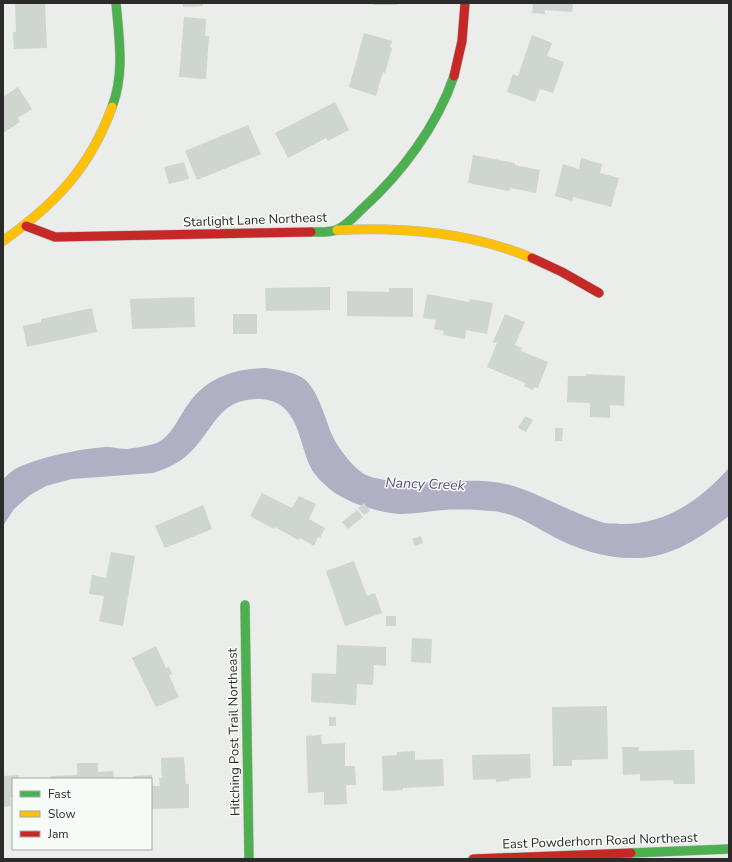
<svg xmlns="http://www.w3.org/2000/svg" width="732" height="862" font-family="'Nunito Sans',sans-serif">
<rect width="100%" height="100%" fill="#eaedea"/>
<path fill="#b0afc4" d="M265,368C275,369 294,372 303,378C319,390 325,420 333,437C339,449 354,469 366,475C370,477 376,478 380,479C420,488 461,476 501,483C527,488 555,504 580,514C588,517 597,521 605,523C610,524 615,523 620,524C666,525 700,500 729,468V516C703,536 671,558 637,558C607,559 578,550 552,536C535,527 518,515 499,512C485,510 459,509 444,510C430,511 414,514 400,514C380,513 352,504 335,493C326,486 314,476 310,466C298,440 298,401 261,399C222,398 217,422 196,446C185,460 169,468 153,473L72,479L46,486L30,495L14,509L3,526V479C7,476 10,472 15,469C39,457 79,449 106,447C113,447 120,449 127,449C135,448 146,446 154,444C172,438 178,417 189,403C208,377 234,369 265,368Z"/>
<g fill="#cfd5cf">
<path d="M15,3H45L47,48L14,49L13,32H16Z"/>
<path d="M183,3H203V6L183,7Z"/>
<rect x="373" y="3" width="24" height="2"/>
<path d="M533,3H573L572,12L545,10V14L532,13Z"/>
<path d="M184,17L206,19L205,36H209L206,79L179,77Z"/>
<path d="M364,33L392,41L390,47L392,48L385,73L383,72L376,96L349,87Z"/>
<path d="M532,35L552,43L547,56L564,62L553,93L540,89L535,102L507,92L513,74L518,76Z"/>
<path d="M18,87L32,109L18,118L20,122L3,133V97Z"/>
<path d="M335,102L349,130L328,141L326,138L288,158L275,133Z"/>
<path d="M248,125L261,154L197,180L185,151Z"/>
<path d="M473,155L515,163V165L540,170L536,193L510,188L509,191L468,183Z"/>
<path d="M581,158L602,164L600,173L619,178L611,207L573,197L572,201L555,196L563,164L579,169Z"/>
<path d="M184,162L189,179L169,184L164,167Z"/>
<path d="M330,287V310L266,311L265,288Z"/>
<path d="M389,288H413V317L347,316V291L389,292Z"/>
<path d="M427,294L469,302L470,299L493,303L487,334L466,330L465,339L443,335L444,331L434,329L436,320L423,318Z"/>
<path d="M194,297L195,327L132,329L130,299Z"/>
<path d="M92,308L97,332L27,347L23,326L41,322V319Z"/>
<rect x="233" y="314" width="24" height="20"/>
<path d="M505,314L525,322L515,345L522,348L521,351L548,362L538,388L534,387L533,390L524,386L525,383L487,367L497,343L493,342Z"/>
<path d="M586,374L625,376L624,406L610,405V418L590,417V403L567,402L568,376H586Z"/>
<path d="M525,416L533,420L526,432L518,428Z"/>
<path d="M555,428H563L562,441H555Z"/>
<path d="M262,493L292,508L299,496L316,504L309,519L325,528L320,538L318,537L314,546L300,538L298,540L275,527L274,529L250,516Z"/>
<path d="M364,503L370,511L364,515L358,508Z"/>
<path d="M203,505L212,529L165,548L155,526Z"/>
<path d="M357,510L363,517L348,529L342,522Z"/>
<path d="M421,536L423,543L415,546L412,539Z"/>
<path d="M111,552L135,556L123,626L99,621L104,596L89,594L92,575L106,578Z"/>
<path d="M354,561L367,596L375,593L382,613L345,626L326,571Z"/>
<rect x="386" y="616" width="10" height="10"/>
<path d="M412,638L432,639L431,663L411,662Z"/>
<path d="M337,645L386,647V666L374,665L373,685L357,684L356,705L311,702L312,673L336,674Z"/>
<path d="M156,646L166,668L169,667L172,674L169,675L179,697L156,707L132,658Z"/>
<path d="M607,706L608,759L572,760V766H553L552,707Z"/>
<rect x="329" y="717" width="7" height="9"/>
<path d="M321,735L322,744L345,743V766H355L356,785H346L347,804L324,805V792L308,793L306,736Z"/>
<path d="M622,747H639V751L694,750L695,784H674L673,780L640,781V774L623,775Z"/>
<path d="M415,751V760L443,759L444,786L403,788V790L383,791L382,756L397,755V752Z"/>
<path d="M530,754L531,778L509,779V781L496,782V779L473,780L472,755Z"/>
<path d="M184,757L186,784H189V808L151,809V786H160L159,778H162L161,758Z"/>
<path d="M77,763H98V772L113,771L114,779H51V776L77,775Z"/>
<path d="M19,775V779H13V797H10L11,806L3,807V776Z"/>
<path d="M152,775V779H133V776Z"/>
</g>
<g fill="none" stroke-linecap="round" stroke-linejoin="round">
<g stroke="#b6b8b6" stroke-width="10">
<g id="fast">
<path d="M112,107C125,73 119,38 116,3"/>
<path d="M311,232C319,232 328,233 336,230C346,226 355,216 362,209C401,174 437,126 454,76"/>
<path d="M245,605L249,859"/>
<path d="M631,853L729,849"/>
</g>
</g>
<g stroke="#b6b8b6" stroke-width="10">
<g id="slow">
<path d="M337,230C404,227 469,232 532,258"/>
<path d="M3,241C55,204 90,168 112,107"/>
</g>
</g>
<g stroke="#b6b8b6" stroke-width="10">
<g id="jam">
<path d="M454,76L462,41L465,3"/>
<path d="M26,226L55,237L311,232"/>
<path d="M532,258L562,272L599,293"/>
<path d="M473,859L631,853"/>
</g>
</g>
<use href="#fast" stroke="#4caf50" stroke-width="9"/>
<use href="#slow" stroke="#ffc107" stroke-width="9"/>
<use href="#jam" stroke="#c62828" stroke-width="9"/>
</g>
<g text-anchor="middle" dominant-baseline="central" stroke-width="3" stroke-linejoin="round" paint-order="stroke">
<g font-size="13" fill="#2a2b2a" stroke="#f6fbf7">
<text transform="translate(255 220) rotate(-2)">Starlight Lane Northeast</text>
<text transform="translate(234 732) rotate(-91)">Hitching Post Trail Northeast</text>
<text transform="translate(600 841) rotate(-2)">East Powderhorn Road Northeast</text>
</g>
<g font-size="14" font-style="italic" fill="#564f7f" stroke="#f6fbf7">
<text transform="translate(425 484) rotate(2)">Nancy Creek</text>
</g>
</g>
<rect width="732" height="862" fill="none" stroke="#2a2b2a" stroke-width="8"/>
<rect x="12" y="778" width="140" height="72" fill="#f6fbf7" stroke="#a4a8a5"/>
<rect x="20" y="791" width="20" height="6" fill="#4caf50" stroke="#a4a8a5"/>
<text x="48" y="798" font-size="12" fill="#2a2b2a">Fast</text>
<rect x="20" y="811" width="20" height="6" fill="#ffc107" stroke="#a4a8a5"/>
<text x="48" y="818" font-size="12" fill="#2a2b2a">Slow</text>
<rect x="20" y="831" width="20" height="6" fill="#c62828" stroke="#a4a8a5"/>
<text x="48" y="838" font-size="12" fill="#2a2b2a">Jam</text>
</svg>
